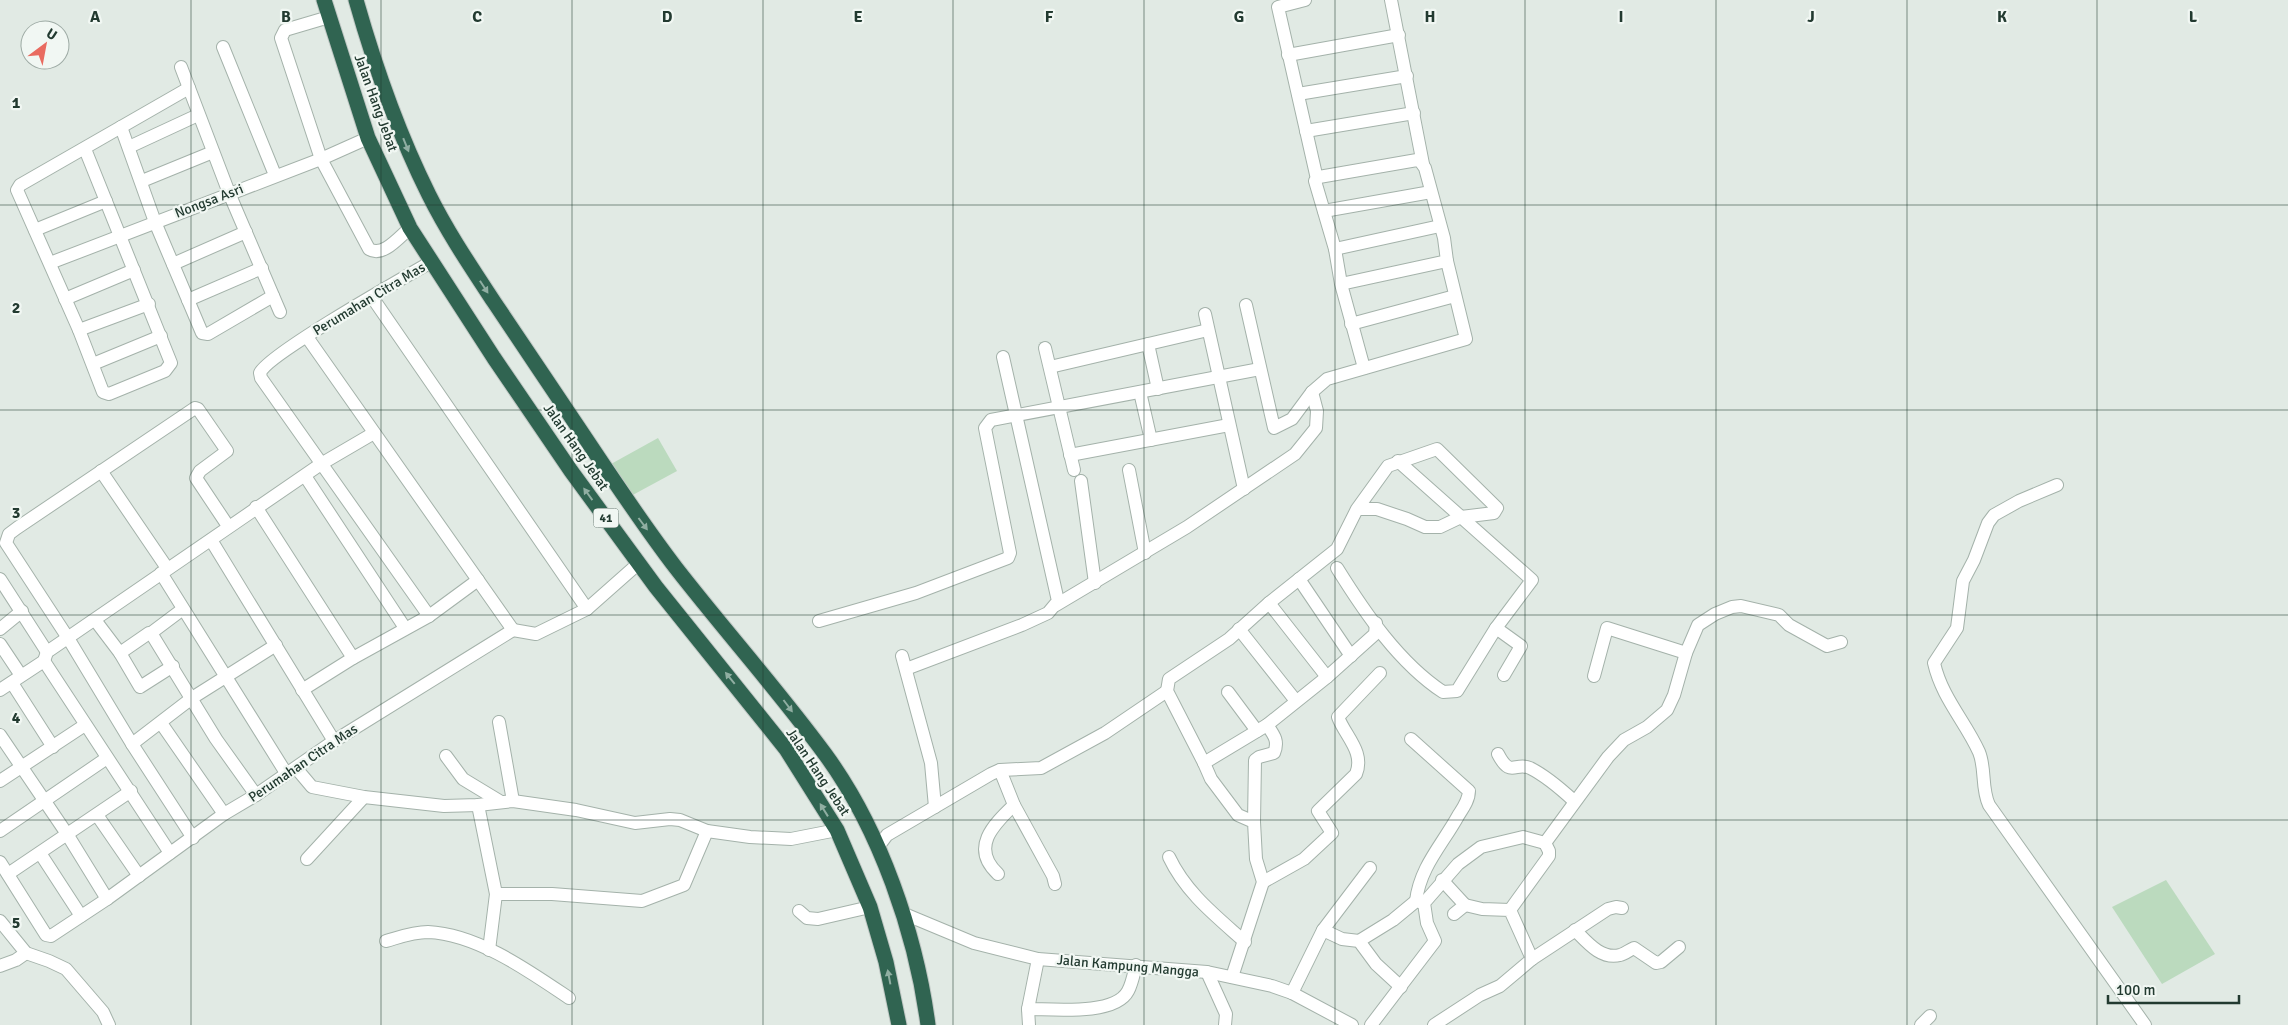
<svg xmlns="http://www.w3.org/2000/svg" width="2288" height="1025" font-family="Signika,sans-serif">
<rect width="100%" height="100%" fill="#e1eae4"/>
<g fill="#bbdabe">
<path d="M658,438L677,471L629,497L611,464Z"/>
<path d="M2166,880L2215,954L2162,984L2112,907Z"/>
</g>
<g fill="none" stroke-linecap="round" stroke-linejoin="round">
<g stroke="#a4b2aa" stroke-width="14">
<g id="minor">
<path d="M1305,0L1278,7L1317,179"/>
<path d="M1391,0L1423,164"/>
<path d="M329,17L285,30L281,38L321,159L369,249C383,258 400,236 410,228"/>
<path d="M223,47L275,175"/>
<path d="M1288,55L1399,35"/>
<path d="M181,67L229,193L280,312"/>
<path d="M1298,94L1407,76"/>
<path d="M121,127L155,222L202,333L208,334L273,296"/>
<path d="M1306,131L1414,113"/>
<path d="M129,147L198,115"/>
<path d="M85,149L171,363L165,371L109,394L103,392L79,330L17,190L20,185L189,88"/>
<path d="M142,181L213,152"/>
<path d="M1324,211L1431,192"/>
<path d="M35,230L106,201"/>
<path d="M1335,249L1440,226"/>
<path d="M50,263L321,159L368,138"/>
<path d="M173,264L246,232"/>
<path d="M1341,284L1335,249L1315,181L1319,177L1417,160L1420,161L1425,168L1444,238L1447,261L1341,284L1364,368"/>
<path d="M372,297L587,609"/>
<path d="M65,299L134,270"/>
<path d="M188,300L262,268"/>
<path d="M1246,305L1274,428L1292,419L1312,392L1327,379L1466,339L1447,261"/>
<path d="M1205,314L1244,489"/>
<path d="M1351,324L1455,296"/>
<path d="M79,330L149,304"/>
<path d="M307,337L513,630"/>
<path d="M1148,344L1158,389"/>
<path d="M1045,348L1074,470"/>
<path d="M93,364L161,336"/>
<path d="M1050,367L1208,330"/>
<path d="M1140,392L1151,440"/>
<path d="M1070,455L1229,425"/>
<path d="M1129,470L1145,553"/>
<path d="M101,471L167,568"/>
<path d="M305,476L405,628"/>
<path d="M1081,481L1095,583"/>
<path d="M2057,485L2019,501L1994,515L1988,523L1974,560L1963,581L1957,628L1934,663C1942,698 1965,721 1979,752C1986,769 1981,788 1989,805L2145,1025"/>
<path d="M256,507L353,658"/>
<path d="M1357,509H1377L1407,519L1425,527H1440L1461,517L1494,513L1497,508L1437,449L1388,466L1357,509L1337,549L1269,603L1229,639L1169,679L1167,691L1204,763L1267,725L1327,677L1375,634L1376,623"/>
<path d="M211,540L334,741"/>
<path d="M1337,568C1365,613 1399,663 1443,692L1457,691L1496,628L1532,580L1398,461"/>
<path d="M161,573L286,773"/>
<path d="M0,579L47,652"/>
<path d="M1299,579L1351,656"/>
<path d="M1269,603L1327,677"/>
<path d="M1056,605L1187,527L1295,454L1316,428L1317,411L1312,392"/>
<path d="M429,616L261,378L260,373C267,355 405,277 431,262"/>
<path d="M95,620L120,653L140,687L173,666"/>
<path d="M819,621L916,593L1008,558L1010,553L985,428L991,420L1260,369"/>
<path d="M1496,628L1521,646L1504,675"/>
<path d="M0,629L22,611"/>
<path d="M1239,629L1296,701"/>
<path d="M513,630L536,634L587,609L639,563"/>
<path d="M151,633L216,739L256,795"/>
<path d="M0,644L20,674"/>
<path d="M120,653L149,633H151L183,609"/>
<path d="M902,656L931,763L935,807"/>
<path d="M44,661L47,652L321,464L374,433"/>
<path d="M44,661L170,853"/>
<path d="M906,669L1022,625L1048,613L1058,601L1003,357"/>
<path d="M1594,676L1607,628L1686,653"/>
<path d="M12,683L53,747"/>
<path d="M0,690L44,661"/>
<path d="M302,690L353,658L429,616L478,580"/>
<path d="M1228,692L1257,731"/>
<path d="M499,722L513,801"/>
<path d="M161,723L224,814"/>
<path d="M0,735L67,834L107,899"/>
<path d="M1411,739L1469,791C1469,800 1463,808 1458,816C1442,845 1420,867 1416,901"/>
<path d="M132,744L192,698L276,645"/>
<path d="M1498,754C1511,779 1515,761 1530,768C1546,776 1561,789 1574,801"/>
<path d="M446,756L463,779L501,802"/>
<path d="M1204,763L1211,779L1238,815L1254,822L1256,859L1263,882L1232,977"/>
<path d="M296,768L312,787L364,797L444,806L478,805L513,801L576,810L635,823L670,819L680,820L707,831L750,837L791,839L837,830"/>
<path d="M1000,770L1014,805L1053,876L1055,884"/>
<path d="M0,781L85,725"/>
<path d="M478,805L496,894L489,950"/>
<path d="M97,815L139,876"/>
<path d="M1254,822L1255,760L1259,757L1274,753C1279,741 1274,735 1267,725"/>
<path d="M0,831L107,758"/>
<path d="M193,838L132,744L68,638L6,543L9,534L17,528L195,408L198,409L227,451L200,471L196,478L228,526"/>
<path d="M878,847L887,835L991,774L1000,770L1041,768L1105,733L1167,691"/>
<path d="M40,853L81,916"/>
<path d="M1169,857C1186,893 1216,916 1245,942"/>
<path d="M307,859L364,797"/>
<path d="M0,862L46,935L51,936L107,899L224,814L256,795L334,741L513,630"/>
<path d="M8,874L131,791"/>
<path d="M998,874C970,848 993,825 1014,805"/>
<path d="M1442,880L1465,905L1454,914"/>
<path d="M1263,882L1304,859L1332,833L1318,811L1356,774C1365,752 1345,736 1338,717L1380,673"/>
<path d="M496,894H552L642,901L684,885L707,831"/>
<path d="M1465,905L1482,909L1510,910L1532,959"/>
<path d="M1510,910L1549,856V851L1545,843"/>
<path d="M799,911L807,918L818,919L870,907"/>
<path d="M902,913L974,943L1038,959L1207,972L1272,986L1292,993L1352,1025"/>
<path d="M0,921L26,953L49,961L66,969L103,1012L109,1025"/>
<path d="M1323,930L1370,868"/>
<path d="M1575,930C1587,942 1601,960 1620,955C1625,954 1629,950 1634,948L1656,963L1661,962L1679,947"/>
<path d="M386,941C400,937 413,932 428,932C477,934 529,971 569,998"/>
<path d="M1359,941L1393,920L1416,901L1423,903"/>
<path d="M0,966L16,960L26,953"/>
<path d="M1207,972L1226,1014L1225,1025"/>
<path d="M1292,993L1323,930L1342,939L1359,941L1376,964L1401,987"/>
<path d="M1028,1009C1052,1009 1115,1016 1128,991C1132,984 1134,973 1136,965"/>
<path d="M1029,1025L1028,1009L1038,959"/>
<path d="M1371,1025L1435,941L1427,923L1424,903L1458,864L1481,847L1523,837L1545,843L1608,757L1624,740L1647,727L1667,710L1674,695L1686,653L1698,625L1715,614L1732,607L1741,606L1779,615L1789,625L1827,646L1841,642"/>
<path d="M1434,1025L1480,995L1500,986L1532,959L1608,909L1616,907L1622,908"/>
<path d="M1921,1025L1930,1016"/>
</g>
</g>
<g stroke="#c1c8c5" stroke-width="17">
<g id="highway">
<path d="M324,0L368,138L410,228L494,358L571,471L656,587L786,749L837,830L870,907L886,962L899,1025"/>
<path d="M356,0C375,67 398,133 429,195C448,233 471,267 494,302C524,347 554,391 584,436C614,481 643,525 676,568C725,631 778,690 825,754C880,829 916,934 928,1025"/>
</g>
</g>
<use href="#minor" stroke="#fff" stroke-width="12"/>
<use href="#highway" stroke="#306451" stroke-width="15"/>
</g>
<defs><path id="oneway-solid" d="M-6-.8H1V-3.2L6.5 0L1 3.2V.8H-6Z" transform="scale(1.25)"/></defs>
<g fill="#90aea2">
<use href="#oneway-solid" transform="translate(406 145) rotate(68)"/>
<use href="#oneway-solid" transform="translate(484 287) rotate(57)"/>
<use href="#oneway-solid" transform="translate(588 494) rotate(-126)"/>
<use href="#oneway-solid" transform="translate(643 524) rotate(53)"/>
<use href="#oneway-solid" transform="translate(730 678) rotate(-129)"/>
<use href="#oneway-solid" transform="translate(788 706) rotate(53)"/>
<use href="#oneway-solid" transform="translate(824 810) rotate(-122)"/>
<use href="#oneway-solid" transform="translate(889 977) rotate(-101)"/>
</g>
<path fill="none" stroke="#223a30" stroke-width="1" stroke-opacity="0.55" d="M191,0V1025M381,0V1025M572,0V1025M763,0V1025M953,0V1025M1144,0V1025M1335,0V1025M1525,0V1025M1716,0V1025M1907,0V1025M2097,0V1025M0,205H2288M0,410H2288M0,615H2288M0,820H2288"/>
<g text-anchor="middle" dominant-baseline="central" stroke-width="4.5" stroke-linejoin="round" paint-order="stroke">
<rect fill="#f1f7f3" stroke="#60736a" stroke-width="1" x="593.5" y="508.5" width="25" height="19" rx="4"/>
<g font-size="12" font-weight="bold" fill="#223a30">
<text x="606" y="518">41</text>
</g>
<g font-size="14" fill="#223a30" stroke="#f1f7f3">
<text transform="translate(376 103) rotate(70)">Jalan Hang Jebat</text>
<text transform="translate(209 201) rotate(-21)">Nongsa Asri</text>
<text transform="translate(369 299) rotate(-31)">Perumahan Citra Mas</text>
<text transform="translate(576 447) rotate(55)">Jalan Hang Jebat</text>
<text transform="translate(303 763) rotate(-34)">Perumahan Citra Mas</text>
<text transform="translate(818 772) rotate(56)">Jalan Hang Jebat</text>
<text transform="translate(1128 966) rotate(5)">Jalan Kampung Mangga</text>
</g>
</g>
<g font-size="16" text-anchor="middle" font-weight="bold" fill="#223a30" stroke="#f1f7f3" stroke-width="4.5" stroke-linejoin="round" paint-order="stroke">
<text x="95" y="22">A</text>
<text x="286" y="22">B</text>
<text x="477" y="22">C</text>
<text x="667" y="22">D</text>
<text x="858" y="22">E</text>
<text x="1049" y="22">F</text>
<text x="1239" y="22">G</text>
<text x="1430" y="22">H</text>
<text x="1621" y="22">I</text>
<text x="1811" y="22">J</text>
<text x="2002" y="22">K</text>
<text x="2193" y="22">L</text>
<text x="16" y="108">1</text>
<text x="16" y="313">2</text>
<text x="16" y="518">3</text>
<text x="16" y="723">4</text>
<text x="16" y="928">5</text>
</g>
<g transform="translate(45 45) rotate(32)"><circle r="24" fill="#f1f7f3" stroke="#9eaba5"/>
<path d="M0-4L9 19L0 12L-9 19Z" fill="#e96b60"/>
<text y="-8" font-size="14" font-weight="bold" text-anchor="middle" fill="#223a30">U</text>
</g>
<path d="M2108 995v8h131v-8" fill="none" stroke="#223a30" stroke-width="2.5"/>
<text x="2116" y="995" font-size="15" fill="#223a30" stroke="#f1f7f3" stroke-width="4" paint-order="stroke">100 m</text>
</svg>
